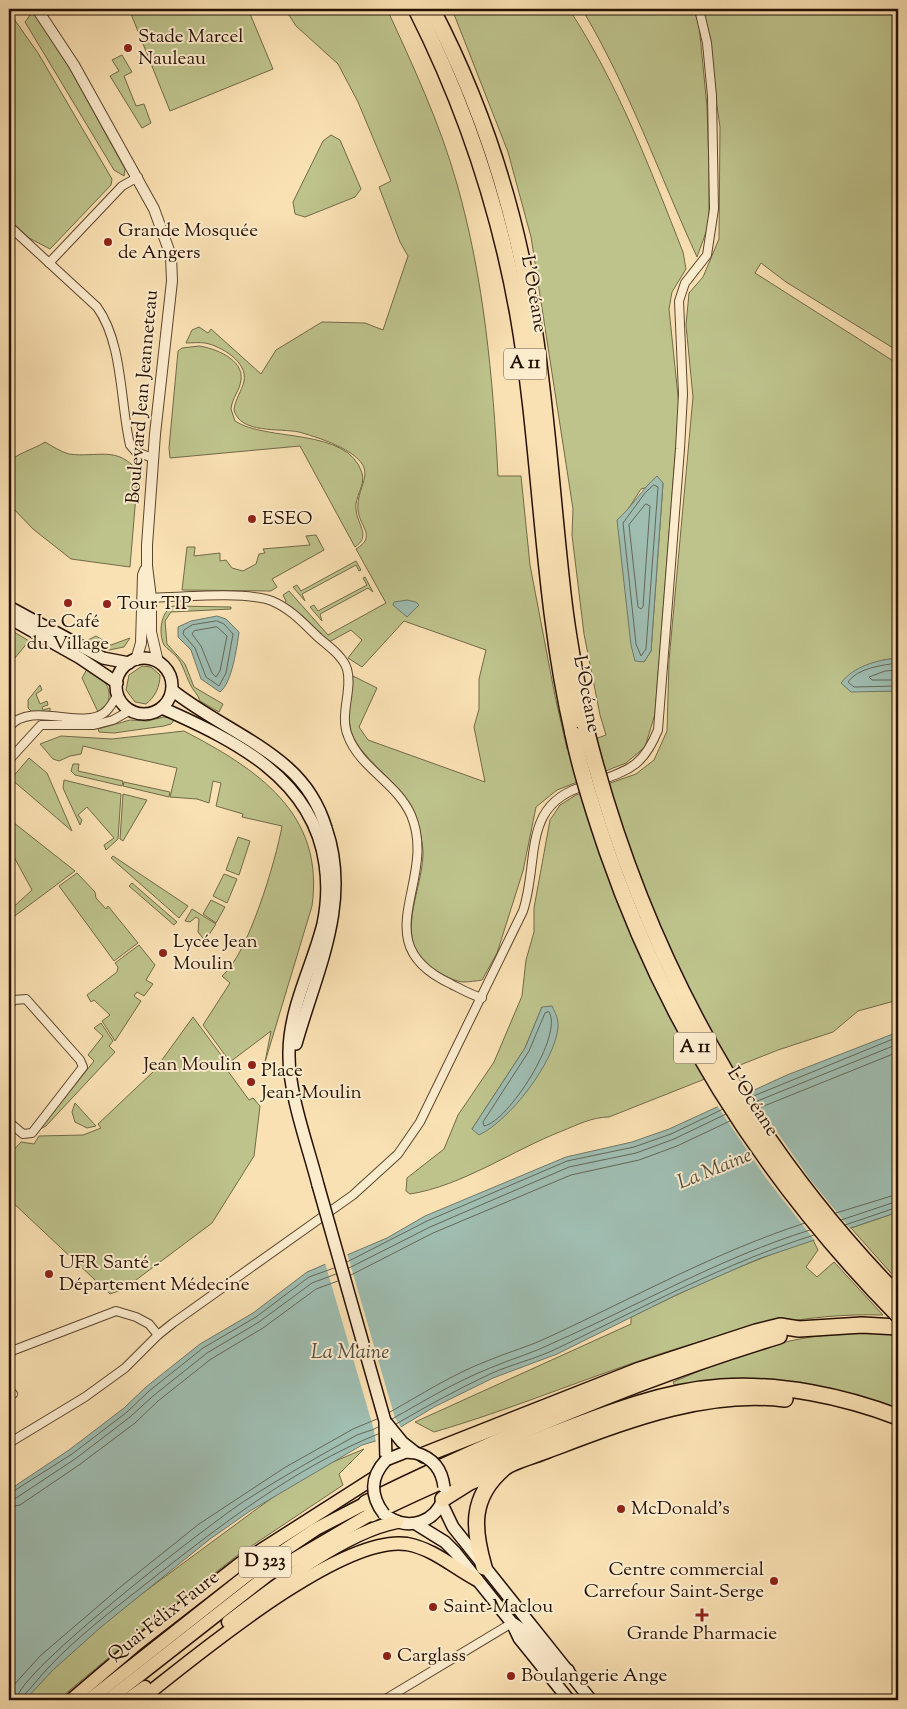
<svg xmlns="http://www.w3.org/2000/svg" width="907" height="1709" font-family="'Sorts Mill Goudy',serif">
<rect width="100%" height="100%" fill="#fae1b3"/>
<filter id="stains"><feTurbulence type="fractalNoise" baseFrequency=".004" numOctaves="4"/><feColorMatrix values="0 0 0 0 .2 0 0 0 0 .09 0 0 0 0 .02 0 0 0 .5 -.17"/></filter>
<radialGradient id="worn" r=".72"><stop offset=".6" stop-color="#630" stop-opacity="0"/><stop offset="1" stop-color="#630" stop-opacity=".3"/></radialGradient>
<g fill="#bec38c" stroke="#726a46" fill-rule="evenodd">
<path d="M129,9H248L273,69L170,111Z"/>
<path d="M285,9H387C413,66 440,123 457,184C484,279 493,378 498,476H521L530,565L555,696L567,749L606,735L600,715L584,634L572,535L573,509L531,237L508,152L452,9H569C618,84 650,168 683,252L686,269L672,292L669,309L679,406L655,714L645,747L626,763L557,790L536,807L523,871L497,953L482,980C476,981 469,982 463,982C450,981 422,964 416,952C402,920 424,883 423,850C422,840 419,827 416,817C405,783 354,757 350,726C347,710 351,692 353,676L377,688L359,727L368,740L485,782L474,727L479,709V679L486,650L404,621L362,667L348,658L362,640L351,630L329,642L303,616L284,604L286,601L283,595L289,591L328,635L386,603L356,549C377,536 360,528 358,510C356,482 383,470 342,448C329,441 313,436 299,432C280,428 240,434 234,410C235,399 242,391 244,381C248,362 221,346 205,343C199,342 191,343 186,343L192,330L199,327L208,333L211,329L261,374L276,350L322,322L365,323L383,330L408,256L400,242L379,187L391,181L358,102L338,64L296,26ZM663,483L651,651L644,662L627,511L641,489Z"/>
<path d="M582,9H694L699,25L707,107L709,167V224L697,257C659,174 629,88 582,9Z"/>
<path d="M703,9H898V351L786,282L761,263L755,273L898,364V658L883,660L879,691H898V1000L858,1011L833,1032L778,1050L609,1117C592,1117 577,1125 562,1131C513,1150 462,1186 410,1194L406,1191L407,1178L444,1149L458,1115L494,1062L522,996L526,960L534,932V908L550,820L560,805L576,795L636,774L654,760L667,731L669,661L693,397L686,325L689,293L703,277L719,239L720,127ZM542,1007L536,1078L472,1129L525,1048Z"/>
<path d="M33,11L69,67L125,169L124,176L114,170L25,22Z"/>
<path d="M9,12L38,53L112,179L111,185L50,249L29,238L9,219Z"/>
<path d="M122,55L132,72L124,76L136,106L144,104L151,123L142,128L110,76L119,71L112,60Z"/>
<path d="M331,135L340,140L361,189L355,197L305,217L295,214L293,202L323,141Z"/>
<path d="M199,346C214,348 244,359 241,380C240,390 232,398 231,409L235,421C266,442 348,427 362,473C366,485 354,497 356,510C358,526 371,536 355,547L300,446L170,458L169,448L178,351L182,348Z"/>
<path d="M45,442C52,446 61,452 69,454C98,458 116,445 138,471L130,567L71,559L33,529L9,504V463C14,454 35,449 45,442Z"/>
<path d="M316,535L324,550L272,579L277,587L271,591L182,590L187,547H195L194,556L220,553V561L226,560L232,568L243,571L256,564L259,554L265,553L263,549L310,545L306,536Z"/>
<path d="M356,561L361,570L359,571L356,565L302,594L305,601L293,587L297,585L301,591Z"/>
<path d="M365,577L373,592L368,588L320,614L322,621L310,607L314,605L318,611L367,585L363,578Z"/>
<path d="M173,606L231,607V609L171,612L165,621L167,644L185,664L194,687L223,704L219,712L200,701C198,694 193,691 190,684C185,674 183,664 176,656C172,652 167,649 164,645C158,633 161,611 173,606Z"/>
<path d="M9,629L29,641L9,665Z"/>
<path d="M96,636L111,645L130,638L124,647L109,650L88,640Z"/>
<path d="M142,666L151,667L160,675C160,687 155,697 146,704L135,702L126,690L129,675Z"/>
<path d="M87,669C101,678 113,684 108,703L98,712L82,678Z"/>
<path d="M40,685L42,690L36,694L40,704L47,701L48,705L42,707L43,710L50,708V713L32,712L28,708V700Z"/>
<path d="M164,717L175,719L171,724L164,726L114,733L99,732L98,729L130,720L147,721Z"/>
<path d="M184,731C257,769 325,813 312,906L265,1062L271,1031L230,1062L203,1025L230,983L222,976C248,955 276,860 282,826L242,817L243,814L216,806L221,783L213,781L209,803L197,799L170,797L177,768L83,746L81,754L70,756L59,761L53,759L40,744L61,736L112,739Z"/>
<path d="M29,758L47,773L72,831L11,779Z"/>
<path d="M73,764H79L78,771L123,781L122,786L75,775L71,771Z"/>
<path d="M64,780L121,794L118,839L106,850L104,845L114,838L87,807L78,815L82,820L80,825L63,788Z"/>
<path d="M124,782L170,792L169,797L123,786Z"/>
<path d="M123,794L147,800L123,841L120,839Z"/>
<path d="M9,819L75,871L12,918L9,916V911L32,890L9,848Z"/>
<path d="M238,837L250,841L239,875L226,870Z"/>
<path d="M113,856L188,906L179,918L111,858Z"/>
<path d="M77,873L95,892L96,898L106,909L108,906L138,943L114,961L59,886Z"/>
<path d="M224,874L237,879L227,903L213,896Z"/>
<path d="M132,883L177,922L174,925L129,886Z"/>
<path d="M211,900L225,907L216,923L203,914Z"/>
<path d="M192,909L216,924L205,941L198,932L199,919L196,917L190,922L185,921Z"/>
<path d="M139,945L155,965L146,980L153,984L144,996L137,992L134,996L141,1001L115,1041L102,1021L110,1015L94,1000L91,1002L87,995L117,972L118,967L115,963Z"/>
<path d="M193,1017L227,1063L225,1067L249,1100L253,1098L260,1106L254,1156L212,1223L124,1289L110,1294L9,1199V1155L21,1142L34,1144L39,1136L83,1135L101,1128L98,1124L154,1071Z"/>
<path d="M101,1023L113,1041L109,1046L115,1052L46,1126L40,1129L94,1061L88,1055L103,1036L94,1028Z"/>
<path d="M75,1103L96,1126L87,1128L75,1122L72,1112Z"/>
<path d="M898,1212V1281L851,1228Z"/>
<path d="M813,1240L818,1250L806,1267L817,1277L834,1262L883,1315C726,1310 582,1389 434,1432L415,1422L631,1324V1317C690,1288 750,1260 813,1240Z"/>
<path d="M882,1332L898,1333V1409C820,1382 757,1373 675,1386L673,1382C711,1366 749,1350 790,1341C820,1334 851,1333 882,1332Z"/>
<path d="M364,1449L339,1474L343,1485L238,1555L148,1625L58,1700H20L86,1635L258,1508L309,1472Z"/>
</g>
<g fill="#9fbdb1" stroke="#6f786a">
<path d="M657,476L663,483L651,651L644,662L635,661L631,645L617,520C633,506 641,490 657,476Z"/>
<path d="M407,600L416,602L419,605L407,617L393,605L394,602Z"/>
<path d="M217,616L226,619L239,632C237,647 232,683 220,692L201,679L191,650L178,637V627L191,621Z"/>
<path d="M898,658V691L851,692L841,683C854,666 877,660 898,658Z"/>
<path d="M552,1006C555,1012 559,1020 558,1028C554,1063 510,1120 479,1135L472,1129L525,1048L542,1007Z"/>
<path d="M898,1032V1212L758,1259L676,1295L557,1354L493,1378L434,1407L379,1440L362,1445L250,1511L210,1539L101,1627L53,1670L25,1700H9V1490L69,1450L124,1408L146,1387L200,1344L253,1313L307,1272L387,1238L425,1216L566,1157L632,1142L669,1129L787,1075Z"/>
</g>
<g fill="#fae1b3">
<path d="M748,1090L809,1178L852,1231L816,1242L766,1178L716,1104Z"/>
<path d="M347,1253L395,1418L402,1429L376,1443L374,1430L325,1263Z"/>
</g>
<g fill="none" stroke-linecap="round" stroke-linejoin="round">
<g stroke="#636758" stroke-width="1">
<path d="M654,485L658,487L646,649L641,656L636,644L623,523L645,493Z"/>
<path d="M646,504L650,506L643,607L641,609L638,607L629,525Z"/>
<path d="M217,621L224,624L233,634L226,673L219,686L206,677L195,648L183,634L184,630L192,625Z"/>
<path d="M217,627L227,636L220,671L216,677L212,673L201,646L192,634L194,631Z"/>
<path d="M898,663C883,665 857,668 848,682L854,687L898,686"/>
<path d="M898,670L885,671L869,677L872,680H898"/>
<path d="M549,1012C564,1035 508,1122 484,1126L483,1122L529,1051L545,1013Z"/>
<path d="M751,1097L898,1037"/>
<path d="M755,1102L898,1044"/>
<path d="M759,1108L898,1052"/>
<path d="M836,1213L898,1194"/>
<path d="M841,1220L898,1201"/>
<path d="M845,1225L898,1207"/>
<path d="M347,1262L427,1221L567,1161L634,1147L671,1134L723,1109"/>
<path d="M349,1268L430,1227L569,1167L636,1153L674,1139L726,1114"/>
<path d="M351,1275L433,1233L571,1175L639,1160L677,1146L730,1121"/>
<path d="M390,1412C422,1394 453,1374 487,1361C508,1352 531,1346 551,1336C635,1297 716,1252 805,1223"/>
<path d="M392,1419C424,1401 455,1382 490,1368C511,1359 533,1353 553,1343C639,1305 720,1258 810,1230"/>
<path d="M396,1424C427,1406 458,1389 490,1374C512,1364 536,1359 558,1348C642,1308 725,1263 814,1235"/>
<path d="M9,1494L72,1454L127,1412L149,1391L203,1348L256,1317L309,1277L334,1268"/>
<path d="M9,1500L16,1498L75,1459L130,1417L153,1396L207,1353L259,1322L312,1283L336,1274"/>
<path d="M9,1507L20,1505L79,1465L135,1423L158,1401L211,1359L263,1328L316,1289L338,1281"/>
<path d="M9,1696L13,1686L40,1656L124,1584L199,1524L284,1468L353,1429L377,1419"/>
<path d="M16,1700C18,1671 212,1522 246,1500C282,1477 319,1456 357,1435C364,1432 372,1431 378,1427"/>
<path d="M22,1700L24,1695C33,1686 40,1676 49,1667C78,1636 114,1609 147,1583C218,1527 294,1468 378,1434"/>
</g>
<g stroke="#5c452d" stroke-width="10">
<g id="minor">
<path d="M9,226L97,307C123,343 120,402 130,445L136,452L153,458"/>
<path d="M49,263L122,186L138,177"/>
<path d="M151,598C180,597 247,591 272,601C291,609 304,624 319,638C328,646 343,656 347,669C353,690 339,714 348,736C360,768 397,783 411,815C439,881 362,943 451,984C461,989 471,995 482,998"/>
<path d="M9,727C31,700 81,730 104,713C110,709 114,700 118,694"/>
<path d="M9,760L41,725H94L113,720L131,710"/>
<path d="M599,781C632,769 644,764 658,730L680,449L683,394L679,301L685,283L707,255L714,209L712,96L707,43L699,9"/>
<path d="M9,1005L14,1000L26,999L80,1060L83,1067L32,1133L23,1134L9,1122"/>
<path d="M9,1352L116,1311L136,1317L149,1324L158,1335"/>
<path d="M9,1390L13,1394"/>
<path d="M9,1443L85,1397L125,1368L158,1335L173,1323L353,1195L398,1154L420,1122L523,911C540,860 520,802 588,785"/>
<path d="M384,1700L512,1623"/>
</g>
</g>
<g stroke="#5c452d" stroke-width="12">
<g id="tertiary">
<path d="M37,9L74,65L154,209L171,256L172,281L155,434L147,545V566L151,598V632L158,662"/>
<path d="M136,660L141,643L143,575L145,570"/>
</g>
</g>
<g stroke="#271100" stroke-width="14">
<g id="secondary">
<path d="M9,607L103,658L129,663"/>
<path d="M9,618L80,658L117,683"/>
<circle cx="144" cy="686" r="28"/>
<path d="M172,690C208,719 253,737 288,768C306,784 319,805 326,828C352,903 316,972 296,1044"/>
<path d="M162,708C234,740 313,778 325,864C328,884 327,905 323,924C312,968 288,1010 289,1056C289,1095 308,1146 318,1185"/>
<path d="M385,1421L386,1460L406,1452L416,1453"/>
<path d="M385,1421L402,1442L416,1453"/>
<path d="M442,1504L453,1527L591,1700"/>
<path d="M390,1518C410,1530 435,1522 443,1499"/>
<path d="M416,1524L445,1542L455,1552L512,1623L519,1638L569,1700"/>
<path d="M514,1624L523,1630L554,1666L568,1670"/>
</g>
</g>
<g stroke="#271100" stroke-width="15">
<g id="trunk">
<path d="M228,1622C271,1589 344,1532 397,1522"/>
<path d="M71,1700L138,1643L241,1563L374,1478"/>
<path d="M89,1700L246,1576L316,1529L366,1503"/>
<path d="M108,1700L269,1574L371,1514"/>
<path d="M127,1700L145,1687"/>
<path d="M140,1700C194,1658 340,1534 407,1544C434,1549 454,1568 477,1580"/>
</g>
</g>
<g stroke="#271100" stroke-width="18">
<g id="motorway">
<path d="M416,9C465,106 499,208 518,315C542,454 541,596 573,734"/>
<path d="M432,9C484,109 518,217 534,328C548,419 553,511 564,602C569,644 577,685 585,725"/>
<path d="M424,1455L637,1371L756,1332L780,1326L799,1329L862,1325L898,1327"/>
<path d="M443,1499L470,1482L499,1470"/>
<path d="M366,1503C499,1438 637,1379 779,1336"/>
<path d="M371,1514C431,1484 489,1460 551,1435C605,1414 662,1391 721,1387C780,1383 843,1396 898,1417"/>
<path d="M484,1567C473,1529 470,1498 503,1469C511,1461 537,1455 548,1450C623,1422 703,1389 785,1399"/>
</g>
</g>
<use href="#minor" stroke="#fcecce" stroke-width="8"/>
<use href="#tertiary" stroke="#fcecce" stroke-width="10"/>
<use href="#secondary" stroke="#fcecce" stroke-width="11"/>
<use href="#trunk" stroke="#fae1b3" stroke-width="12"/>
<use href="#motorway" stroke="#fae1b3" stroke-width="15"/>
<g stroke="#271100" stroke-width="14" stroke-linecap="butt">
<g id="secondary-bridge">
<path d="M318,1185L385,1421"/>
<path d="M416,1453C433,1458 442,1470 444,1487"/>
<path d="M384,1514C370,1496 370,1477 386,1460"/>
</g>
</g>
<g stroke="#271100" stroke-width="18" stroke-linecap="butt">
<g id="motorway-bridge">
<path d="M585,725C639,943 741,1135 898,1296"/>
<path d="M573,734C581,774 594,813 607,851C668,1027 768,1183 898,1315"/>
</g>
</g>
<use href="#secondary-bridge" stroke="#fcecce" stroke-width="11"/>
<use href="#motorway-bridge" stroke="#fae1b3" stroke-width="15"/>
</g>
<g fill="#8f2418" stroke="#fcecce" stroke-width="2">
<circle cx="128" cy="48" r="5"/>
<circle cx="108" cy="242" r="5"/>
<circle cx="252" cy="519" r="5"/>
<circle cx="68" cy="603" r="5"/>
<circle cx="107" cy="604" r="5"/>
<circle cx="163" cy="953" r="5"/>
<circle cx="252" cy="1065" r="5"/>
<circle cx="251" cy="1082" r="5"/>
<circle cx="49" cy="1274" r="5"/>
<circle cx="621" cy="1509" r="5"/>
<circle cx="774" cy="1581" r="5"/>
<circle cx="433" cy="1607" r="5"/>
<path d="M699.5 1607.5h5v5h5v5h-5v5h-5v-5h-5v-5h5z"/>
<circle cx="387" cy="1656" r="5"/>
<circle cx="511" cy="1676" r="5"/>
</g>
<g text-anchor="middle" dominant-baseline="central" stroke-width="4" stroke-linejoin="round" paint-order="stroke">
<g fill="#fcecce" stroke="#67533e" stroke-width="1">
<rect x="504" y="348.5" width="42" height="31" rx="4"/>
<rect x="674" y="1032.5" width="42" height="31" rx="4"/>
<rect x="239" y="1546.5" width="52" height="31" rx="4"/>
</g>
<g font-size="18" font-weight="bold" fill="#271100">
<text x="525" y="364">A 11</text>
<text x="695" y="1048">A 11</text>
<text x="265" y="1562">D 323</text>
</g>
<g font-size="19" fill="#271100" stroke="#fcecce" text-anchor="start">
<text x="138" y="37">Stade Marcel<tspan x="138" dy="22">Nauleau</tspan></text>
<text x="118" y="231">Grande Mosquée<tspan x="118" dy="22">de Angers</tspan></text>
<text x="262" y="519">ESEO</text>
<text x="117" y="604">Tour TIP</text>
<text x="68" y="622" text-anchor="middle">Le Café<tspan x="68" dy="22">du Village</tspan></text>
<text x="173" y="942">Lycée Jean<tspan x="173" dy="22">Moulin</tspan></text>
<text x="242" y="1065" text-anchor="end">Jean Moulin</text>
<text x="261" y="1071">Place<tspan x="261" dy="22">Jean-Moulin</tspan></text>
<text x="59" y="1263">UFR Santé -<tspan x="59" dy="22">Département Médecine</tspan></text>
<text x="631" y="1509">McDonald's</text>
<text x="764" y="1570" text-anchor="end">Centre commercial<tspan x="764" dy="22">Carrefour Saint-Serge</tspan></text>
<text x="443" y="1607">Saint-Maclou</text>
<text x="702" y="1634" text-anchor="middle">Grande Pharmacie</text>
<text x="397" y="1656">Carglass</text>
<text x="521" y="1676">Boulangerie Ange</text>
</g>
<g font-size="19" fill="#271100" stroke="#fcecce">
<text transform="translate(533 294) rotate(80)">L’Océane</text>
<text transform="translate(143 397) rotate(-85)">Boulevard Jean Jeanneteau</text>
<text transform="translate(586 694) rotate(79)">L’Océane</text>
<text transform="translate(752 1102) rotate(57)">L’Océane</text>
<text transform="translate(164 1617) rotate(-38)">Quai Félix Faure</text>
</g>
<g font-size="20" font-style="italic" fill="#514d3e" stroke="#fcecce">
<text transform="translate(715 1170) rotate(-22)">La Maine</text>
<text x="350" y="1353">La Maine</text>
</g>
</g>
<rect width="907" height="1709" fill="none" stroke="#fae1b3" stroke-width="30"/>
<rect x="10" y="10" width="887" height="1689" fill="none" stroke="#271100" stroke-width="2.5"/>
<rect x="15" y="15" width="877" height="1679" fill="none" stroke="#271100"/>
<rect width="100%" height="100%" filter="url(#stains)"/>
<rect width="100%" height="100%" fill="url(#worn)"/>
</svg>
